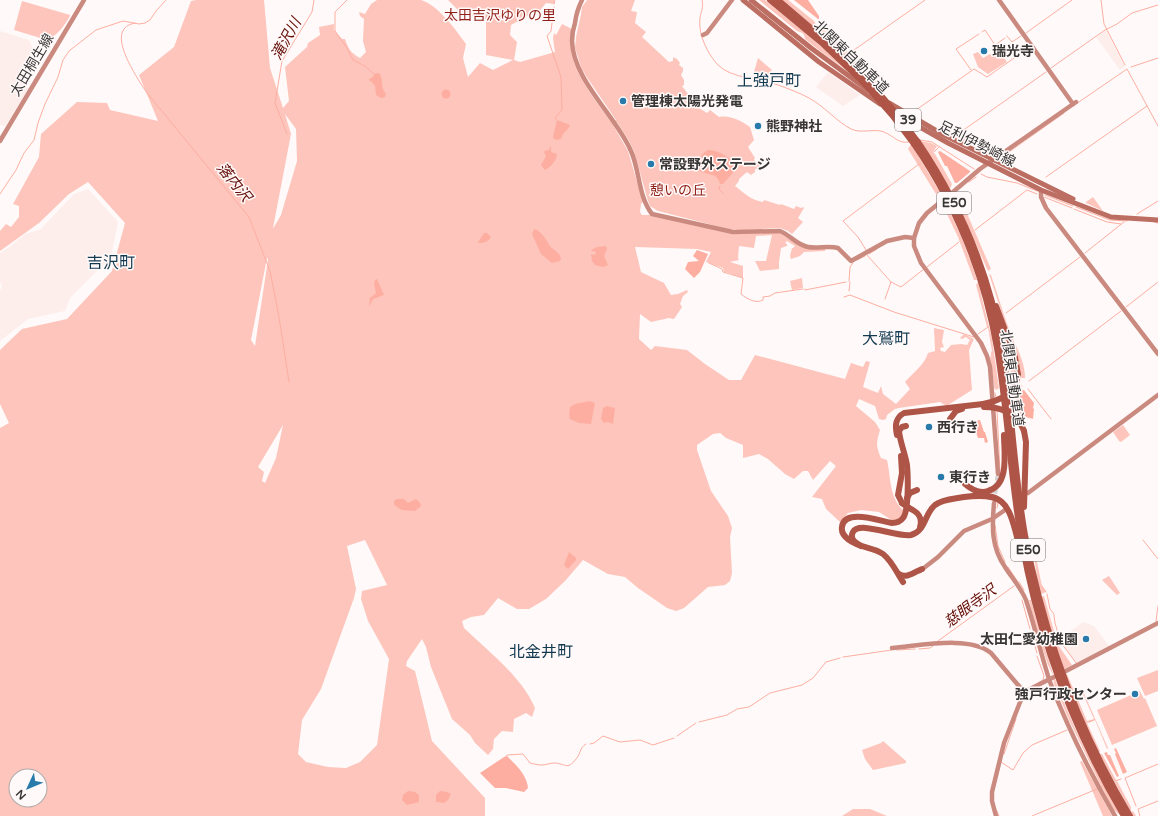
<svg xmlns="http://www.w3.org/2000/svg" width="1158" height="816" font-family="'Varela Round','Noto Sans JP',sans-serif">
<rect width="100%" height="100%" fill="#fffaf9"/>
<g fill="#fdeeeb">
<path d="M1106,30L1125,67L1120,70L1096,37Z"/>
<path d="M0,31L29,40L34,52L27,63L23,82V84L27,87L28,89L6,125L4,126L0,125Z"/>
<path d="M828,72L860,95L843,106L816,87Z"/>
<path d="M88,189L118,222L111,257L70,298L65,311L28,319L0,341V291L2,285L0,282V253L11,246L25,234L41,229L74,194Z"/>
<path d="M1083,622L1094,626L1109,646L1076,663L1059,640Z"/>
</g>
<g fill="#fec5bc" fill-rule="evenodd">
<path d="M196,0H264L270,68L283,108L289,101L285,67L307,47L308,43L320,35L319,27L334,24V30L342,39H345C349,50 350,52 360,58L366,52L363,41L364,19L360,16L359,12L365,14L371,4L377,0C387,0 412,0 421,0C438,5 456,30 466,44L463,58L468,77L480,63L493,70L513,60L486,55V19L462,14L448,0H554V4L546,3L536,15L533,13L511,25L510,35L517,42L514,60L520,62L555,52L553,38L554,33L556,35L562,24L572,29C564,63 593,97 612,123L616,120L586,76L581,67L575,48L576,37L581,14L582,7L587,0H635L631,11L637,12L635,23L646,32L642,37L669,62L673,61V57L677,59L680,63L679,65L683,68V71L681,75L684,80V85L682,86L699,108L707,113L710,110L719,117C731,115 741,121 750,127L754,140L748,147L755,158L754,160L760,165L761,168L755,169V172L751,175L747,172L739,179V181L735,186C744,193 751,200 763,202L764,200L780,205L781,204L794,209L796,206L801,208L803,207L804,208L798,218L803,222L792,234L788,231L780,228L742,230L728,229L658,211L650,206L648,201L634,151L629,141L617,122L613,125L628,151L643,202L641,204L640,212L642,215H655L731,233L778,231L801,246L825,248V251L804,252L800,256L791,259L790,256L792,248H793L795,246L787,241L785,243L787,244V246L781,248L779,262V269L760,271L755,261H766L772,235L756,236L754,248L739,246L738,258L739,260L730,262L743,266V278C736,276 731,273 724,272L723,268L706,262L711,252L697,249L635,247L641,272L664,283L671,295L678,294L687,290L688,292L683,296L680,304L682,307L674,319L669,318L651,322L640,314L639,339L651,350L655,346L687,350L705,364L729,380H741L755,355L845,379L851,363L863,367L866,361L870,362L863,387L878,393L881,386L883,394L896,404L910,389L905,382C913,373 925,364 928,353L935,351L934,328L944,330L942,342L944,347L940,348L941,351L945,352L951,345L961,344L967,345L970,340L966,337L962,339L960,338L964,334L974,339L969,350L972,390L948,405H945L940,402L899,408L895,409L887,415L886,419L883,420L879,419L875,406L859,399L856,406L875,422L880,430C876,443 876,446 881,458L887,460C891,477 889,497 903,510C903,516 899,519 893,521L879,512L861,510L848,513L840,522L826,509L822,499L812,497L836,466L830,461L813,480L808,471H803L794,479L785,474L768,459L759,454L743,458V445L726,438L720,433L713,434L697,445V450L711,491L728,516L732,528L730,537L732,573L730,581L725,585L708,587L684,608L676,611L667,608L638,588L625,577L608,574L583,560L565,581L546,599L529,609H517L498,598L484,615L471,617L462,621L464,628C488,651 522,677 535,708L532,717L526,713L514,719L513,732L502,731L494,739L493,749L488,755L475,743L470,735L452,719L431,667L426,647L422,639L407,661L406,666L415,671L432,741L485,798V816H0V428L9,423L0,404V350L22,329L67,319L112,271L125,223L88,182L69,194L39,223L0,251V231L6,224L11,227L19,217V206L13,204L39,157L41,134L77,102L107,103L110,110L158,121L139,75L174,47L191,1ZM285,114L296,129L297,161L281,215L274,227L273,228L291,134ZM267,258L268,259L255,346L251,340ZM283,425L276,458L265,483L262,481L264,472L258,467ZM365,540L387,585L362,591L361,599L368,621L389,659L377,745L360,762L346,768L328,767L306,762L298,754L302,720L321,689L354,598L356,589L347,546ZM16,776H40V800H16Z"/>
<path d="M759,0H765L775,8L807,34L849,72L824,54L805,39C804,33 803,33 797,31Z"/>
<path d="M782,0H788L814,21L817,27L822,28L876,79V82L875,84L872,82L836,46Z"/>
<path d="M22,1L70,15V16C64,26 58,35 47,40L14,30Z"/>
<path d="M999,51L1007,62L988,74L978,67L973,54L978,52L983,58L990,54L992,56Z"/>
<path d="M758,58L772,70L766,79L753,75Z"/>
<path d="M939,128L956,136L962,133L967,140L971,142L969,145L938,129Z"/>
<path d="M920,141L931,143L937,146L933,152L935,154L952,184L950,189Z"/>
<path d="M911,144L941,194L940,197L936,194L908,149Z"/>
<path d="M956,194L959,195L991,269L988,271L954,195Z"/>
<path d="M1093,197L1103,211L1086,203V202Z"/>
<path d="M945,202L961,236L971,262L977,280H974L958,237L943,206L944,203Z"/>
<path d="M989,274L991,275C998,295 1004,317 1012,337C1018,350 1025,363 1025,378H1019L1011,375L1010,357L1006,339L1010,338Z"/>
<path d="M802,278L803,288L792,290L790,281Z"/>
<path d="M978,282L992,339L999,388L996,390L994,388L990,358L991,355V352L992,351L988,328V327H987L976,285Z"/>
<path d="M1123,425L1130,435L1121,442L1119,441L1113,432Z"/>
<path d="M1034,548L1042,586L1046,592L1041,594L1039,589L1033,549Z"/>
<path d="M1109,576L1120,593L1117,595L1102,580Z"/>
<path d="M1044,596L1058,645L1072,665L1063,670L1041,597Z"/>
<path d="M1029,600H1031C1039,630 1048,661 1059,690C1076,734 1097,775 1121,816L1114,810L1102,788L1069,720L1054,684L1053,675L1048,665L1036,629Z"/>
<path d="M1158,670V691L1145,696L1137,678Z"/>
<path d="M1067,674L1087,721L1094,719L1081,690L1083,691L1108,748L1107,749L1095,720L1087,723L1100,751L1099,752L1100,754H1102L1116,780L1115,782L1117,781L1131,807V812L1133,811L1136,816H1133L1095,746L1065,675Z"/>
<path d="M1140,691L1144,699L1145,698L1157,726L1112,745L1097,710Z"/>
<path d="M883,741L906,761V763L873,770L865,759L862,750L881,743Z"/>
<path d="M1082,761L1112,816H1103L1080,762Z"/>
<path d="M853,809H870L887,816H842Z"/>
</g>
<g fill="#fdaea1">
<path d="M794,0H808L819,16V19H818Z"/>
<path d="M379,73C384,79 380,88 386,94L385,97L381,98L376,95L375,86L372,82L370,81L369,79L373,77L374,74Z"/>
<circle cx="446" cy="94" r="4.5"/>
<path d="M557,120L570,125C568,131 563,131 561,139L557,140L554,139L553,137Z"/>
<path d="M551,146V152L557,154C557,160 550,168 545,170L541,165L546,156L544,152L546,150L548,151Z"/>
<path d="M708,150C719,150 731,158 737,166V168L723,184H720C719,181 718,178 715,176C707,172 691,174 699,159C701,155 704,152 708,150Z"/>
<path d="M940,151L970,171V172L957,183H955L947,166H945L938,152Z"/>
<path d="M534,229C542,231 546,240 550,246C554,251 560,252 561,259L560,261L552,263L541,254L532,234Z"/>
<path d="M484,233H487L491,237C488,242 484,243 479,243L478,242Z"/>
<path d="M606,246L607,249L604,256L608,265L603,267L595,265L592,261L591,254L595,255L596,252L592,251L591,250L597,247Z"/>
<path d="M697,250L708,254L700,272L694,278L685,269L688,262L699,261L693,256Z"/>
<path d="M377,279L384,295L373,299L369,307L370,298L376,293L374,283L375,280Z"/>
<path d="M1024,390L1034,403L1033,408L1034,409L1033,419L1019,415L1015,392Z"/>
<path d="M590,401L595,403L591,424L579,423L570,419L569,415L570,407L575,404Z"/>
<path d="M607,406L615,408L613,424L608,422L604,423L601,419L603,408Z"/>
<path d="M980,420L984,432H985L988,442L985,443L984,438H978L972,421Z"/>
<path d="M397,499H404L408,503L416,499L420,503L421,506L415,511L402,510L394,505V501Z"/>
<path d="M569,552L576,558V560L568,569L564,565Z"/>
<path d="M1116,748L1127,772L1123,774L1115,754L1116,753L1114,749Z"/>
<path d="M1107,752L1108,755H1110L1119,776L1117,777L1104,753Z"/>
<path d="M507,756C516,765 527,775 528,788L524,792L506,788H495L480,773L504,757Z"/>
<path d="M408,791L415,792L419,795V802L407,805L402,800L403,795Z"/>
<path d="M440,791L447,792L451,794L448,800L444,803L436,802V795Z"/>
</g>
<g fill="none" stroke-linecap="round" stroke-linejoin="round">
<g stroke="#fdaea1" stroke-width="1">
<path d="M347,0L335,12V31L347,48L353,60L365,66L374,74"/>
<path d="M702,0C704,7 701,11 700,18C698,34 707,53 718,65C732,79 760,78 778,85C789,89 800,93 809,98C824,106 836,121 851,129C861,134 874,128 884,132C894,136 898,144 909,142"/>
<path d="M1101,0L1104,24L1125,65"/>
<path d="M554,4L555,0"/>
<path d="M554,7L551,31L547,36L561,77L562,110L555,118L557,120"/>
<path d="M135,23C131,24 127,25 124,29C113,43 139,81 147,93L249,217L270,271L279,317L289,382"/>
<path d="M982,32L985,30L995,45L1005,38"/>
<path d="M1026,33L1072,0"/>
<path d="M1007,36L1012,42L1021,36"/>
<path d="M854,50L925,0"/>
<path d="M1131,67L1158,58"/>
<path d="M1051,68L1105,30L1117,24L1132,13L1158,5"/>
<path d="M971,70L956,49L979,34"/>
<path d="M1076,104L1127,69L1158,126"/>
<path d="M916,110L974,69L987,77L1017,56L1009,44"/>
<path d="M287,134L275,103L282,61L312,12L314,0"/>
<path d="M955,136L1046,72"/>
<path d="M920,140L932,142L974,169"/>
<path d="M934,152L939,147"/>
<path d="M1006,154L1064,113"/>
<path d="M981,174L987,177L1017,183L1037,191"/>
<path d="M1046,177L1147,106"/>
<path d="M969,182L976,177"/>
<path d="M720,186L719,189L723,193"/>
<path d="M0,194L16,170L24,153L34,140L38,123L45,104L58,77L63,60L69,51L96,30L123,21L139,24L145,23L150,20L156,11L166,0"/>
<path d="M1045,195L1073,206"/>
<path d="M1044,197L1072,208"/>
<path d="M1076,207L1110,220L1127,221"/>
<path d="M1074,209L1107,222L1121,224"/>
<path d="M1137,214L1158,201"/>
<path d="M1154,222L1158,223"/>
<path d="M975,230L1027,190L1037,194"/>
<path d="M866,250L858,237L843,221L919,164"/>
<path d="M1085,253L1124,222"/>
<path d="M869,254L877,249"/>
<path d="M867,255L891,282L885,299"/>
<path d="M857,260L865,256"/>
<path d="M709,263L722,269L723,272L743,278L741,294C747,299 756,304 763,300V297L770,296L775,293L803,289"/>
<path d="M927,267L959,242"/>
<path d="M849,281L850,267L853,263"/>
<path d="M891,282L901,287L924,269"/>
<path d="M805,289V290L846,282"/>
<path d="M849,291L850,282"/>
<path d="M844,297L850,295L894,312L974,337"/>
<path d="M1126,307L1158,282"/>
<path d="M1006,313L1080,257"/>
<path d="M978,334L988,327"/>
<path d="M1029,381L1121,311"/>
<path d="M1017,387L1022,386"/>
<path d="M1028,389L1051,419"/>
<path d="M995,393L996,397"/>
<path d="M997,410L1000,473"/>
<path d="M997,508L998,503"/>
<path d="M995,525L998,546L1005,562"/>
<path d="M1143,540L1158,559"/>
<path d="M1008,567L1018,582"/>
<path d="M1019,582L1024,590"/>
<path d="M1042,586L1046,592"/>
<path d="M1047,594L1050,609L1054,614"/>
<path d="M1022,600L1030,629"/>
<path d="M1054,615L1055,623L1059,637"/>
<path d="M1156,621L1158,606"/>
<path d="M1031,633L1037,653"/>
<path d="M1059,640L1077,664"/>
<path d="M938,641L1014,586"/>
<path d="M919,649L930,648L933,646"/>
<path d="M897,650L915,649"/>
<path d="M1037,656L1044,676L1043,680L1038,683"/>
<path d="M843,657L892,650"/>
<path d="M699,722L727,715L737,709L749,707L770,693L802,685L813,678L826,662L840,658"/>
<path d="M1089,722L1094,720"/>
<path d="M677,736L696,723"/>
<path d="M590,744L594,743L603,736L620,742L640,740L653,745L674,738"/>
<path d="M1004,754L1016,719"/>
<path d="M506,757L507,755L523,754L530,763C534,764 538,765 542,765C546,765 550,763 554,763C565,763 567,771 576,759C581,754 579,748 586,744"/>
<path d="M1001,762L1013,770L1023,753L1032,745L1067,730"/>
<path d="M1115,781L1121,779"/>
<path d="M1101,787H1102"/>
<path d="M1136,806L1125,778L1158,764"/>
<path d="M997,811L999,816"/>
<path d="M1032,816L1097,789"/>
<path d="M1140,816L1138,809L1158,801"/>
</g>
<path stroke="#d7d3d2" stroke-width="4.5" stroke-dasharray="4.5 2" stroke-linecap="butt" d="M994,500L998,474"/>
<g stroke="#ca8a7f" stroke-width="4.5">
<path d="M582,0C578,8 576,15 575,23C573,29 572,35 572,41C573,80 616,116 631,151C640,171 638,196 652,214L733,232L780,231C790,235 797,245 808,247C818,249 828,245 838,248L851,261L887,241L905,237L914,238"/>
<path d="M999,0L1073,104"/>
<path d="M703,35L707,33L732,0"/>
<path d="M0,141L84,0"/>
<path d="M1041,190V197L1046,208L1158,354"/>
<path d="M953,192L980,169L1076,102"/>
<path d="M943,200L927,213L919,223L914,238V246L921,263L981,343L987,356L990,367L998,474"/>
<path d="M1028,493L1158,395"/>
<path d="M994,503C992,526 991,547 1005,567C1012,578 1021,588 1026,600C1035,627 1041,655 1050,682C1068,728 1090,773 1115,816"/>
<path d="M920,571L938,557L964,531L992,519L1005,510"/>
<path d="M892,648C919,646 970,635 991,653L1024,692"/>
<path d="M1064,672L1158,623"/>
<path d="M1024,692L1054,677"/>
<path d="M996,816L992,801V792L1004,743L1024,692"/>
</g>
<g stroke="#bc6e62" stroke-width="5">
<path d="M743,0L819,62L880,104"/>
<path d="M751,0L811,48L868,90"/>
<path d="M889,103L942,134L1073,199"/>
<path d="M897,114L948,143L1041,190L1111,217L1158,220"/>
</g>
<g stroke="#ae5548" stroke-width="6">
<path d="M770,0L823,44L863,82"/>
<path d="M778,0L826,41L872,85"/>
<path d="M918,142C960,204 989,273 1002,347C1012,409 1014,473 1025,535C1044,635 1078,729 1130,816"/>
<path d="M914,144C956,205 984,274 997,348C1008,412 1010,478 1022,543C1039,639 1074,731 1124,816"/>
<path d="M996,306L1015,357L1018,375"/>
<path d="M950,419L956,411L962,409"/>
<path d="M1024,431L1026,442L1024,507"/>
<path d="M897,435C895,426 895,418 904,413L983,404"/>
<path d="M901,456L902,473L898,495L902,503"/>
<path d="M965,484C972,490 979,494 988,491C1010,485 1004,452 1004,435"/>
<path d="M907,498L910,493L917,490"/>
<path d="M909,508C918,512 923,517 920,527"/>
<path d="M861,546C856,543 849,539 853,532C859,520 898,538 911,535C926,531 924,514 935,505C943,499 954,499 964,497C1002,492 1008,501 1017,537"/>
<path d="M899,574C907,579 914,572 922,569"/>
<path d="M903,582C897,573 892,561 883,554C874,547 859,548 849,540C845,537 841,532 842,527C844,508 880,521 892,523C896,523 900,522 903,518C909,511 908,475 907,465C905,453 900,442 899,431L902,427L906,426"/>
</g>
<g stroke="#ae5548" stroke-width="6">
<path d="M863,82L892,115L914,144"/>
<path d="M872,85L895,112L918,142"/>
<path d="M983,404C1000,401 1015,394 1018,375"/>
<path d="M984,407C1001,407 1017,413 1024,431"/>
<path d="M902,503L909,508"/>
</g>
</g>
<g fill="#277aaa" stroke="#fffaf9" stroke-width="1.5">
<circle cx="984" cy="51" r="4"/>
<circle cx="623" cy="101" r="4"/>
<circle cx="758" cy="126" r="4"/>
<circle cx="651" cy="164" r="4"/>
<circle cx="929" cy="427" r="4"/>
<circle cx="941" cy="477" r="4"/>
<circle cx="1086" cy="639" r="4"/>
<circle cx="1135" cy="694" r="4"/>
</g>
<g text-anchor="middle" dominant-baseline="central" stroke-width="3" stroke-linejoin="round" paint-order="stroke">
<g fill="#fffaf9" stroke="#747070" stroke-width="1">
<rect x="895" y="109" width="26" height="22" rx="3"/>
<rect x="937" y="192" width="34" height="22" rx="3"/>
<rect x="1011" y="539" width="34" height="22" rx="3"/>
</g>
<g font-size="13" font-weight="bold" fill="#383535">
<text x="908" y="120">39</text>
<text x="954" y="203">E50</text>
<text x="1028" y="550">E50</text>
</g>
<g font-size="14" fill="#8f1e16" stroke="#fffaf9">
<text x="500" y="15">太田吉沢ゆりの里</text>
<text x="678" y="190">憩いの丘</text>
</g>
<g font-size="14" font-weight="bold" fill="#383535" stroke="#fffaf9" text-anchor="start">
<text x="992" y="51">瑞光寺</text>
<text x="631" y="101">管理棟太陽光発電</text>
<text x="766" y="126">熊野神社</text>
<text x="659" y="164">常設野外ステージ</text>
<text x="937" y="427">西行き</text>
<text x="949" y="477">東行き</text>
<text x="1078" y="639" text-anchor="end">太田仁愛幼稚園</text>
<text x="1127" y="694" text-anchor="end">強戸行政センター</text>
</g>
<g font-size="14" fill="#383535" stroke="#fffaf9">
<text transform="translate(851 57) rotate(44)">北関東自動車道</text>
<text transform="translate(32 65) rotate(-59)">太田桐生線</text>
<text transform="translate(977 144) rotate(27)">足利伊勢崎線</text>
<text transform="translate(1012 378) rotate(82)">北関東自動車道</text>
</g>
<g font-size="15" font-style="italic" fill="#660f09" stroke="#fffaf9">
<text transform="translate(286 39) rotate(-61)">滝沢川</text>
<text transform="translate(234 182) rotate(51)">落内沢</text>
<text transform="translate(970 606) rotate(-36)">慈眼寺沢</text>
</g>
<g font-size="16" fill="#133951" stroke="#fffaf9">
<text x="769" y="81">上強戸町</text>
<text x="111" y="263">吉沢町</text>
<text x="886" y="339">大鷲町</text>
<text x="541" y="652">北金井町</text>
</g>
</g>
<g transform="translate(28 788) rotate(226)"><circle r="19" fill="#fffaf9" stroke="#afabab"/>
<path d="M0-3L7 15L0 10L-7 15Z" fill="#277aaa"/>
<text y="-6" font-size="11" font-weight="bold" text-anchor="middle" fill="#383535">N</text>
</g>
</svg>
